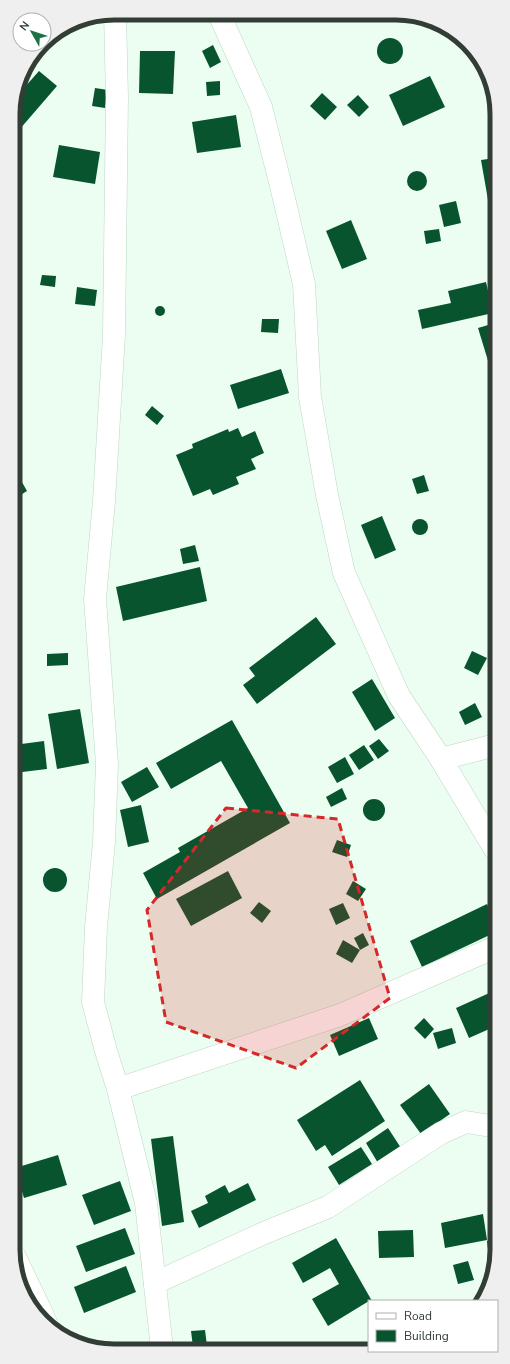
<svg xmlns="http://www.w3.org/2000/svg" width="510" height="1364" font-family="'Nunito Sans',sans-serif">
<rect width="100%" height="100%" fill="#ecfef1"/>
<g fill="#08542f">
<circle cx="390" cy="51" r="13"/>
<path d="M213,45L221,62L210,68L202,51Z"/>
<path d="M140,51H175L173,94L139,93Z"/>
<path d="M39,71L57,86L13,137V107L16,97Z"/>
<path d="M430,76L445,107L403,126L389,95Z"/>
<path d="M220,81V95L207,96L206,82Z"/>
<path d="M95,88L108,90L105,108L92,106Z"/>
<path d="M322,93L337,107L325,120L310,106Z"/>
<path d="M358,95L369,107L359,117L347,105Z"/>
<path d="M236,115L241,147L197,153L192,122Z"/>
<path d="M59,145L100,152L95,184L53,177Z"/>
<path d="M495,158V217H491L481,160Z"/>
<circle cx="417" cy="181" r="10"/>
<path d="M456,201L461,223L444,227L439,205Z"/>
<path d="M351,220L367,259L342,269L326,231Z"/>
<path d="M439,229L441,241L426,244L424,231Z"/>
<path d="M42,275L56,276L55,287L40,285Z"/>
<path d="M486,282L493,313L422,329L418,310L451,303L448,291Z"/>
<path d="M77,287L97,290L95,306L75,304Z"/>
<circle cx="160" cy="311" r="5"/>
<path d="M262,319H279L278,333L261,332Z"/>
<path d="M495,323V363L489,364L478,328Z"/>
<path d="M14,368L18,370L22,374V380L18,386L14,387Z"/>
<path d="M281,369L289,393L238,409L230,385Z"/>
<path d="M152,406L164,416L157,425L145,415Z"/>
<path d="M238,428L242,437L255,431L264,453L251,459L256,469L236,477L239,484L213,495L210,489L193,496L176,455L193,448L192,444L228,429L229,432Z"/>
<path d="M14,468L27,491L14,499Z"/>
<path d="M424,475L429,491L417,494L412,479Z"/>
<path d="M382,516L396,550L375,559L361,525Z"/>
<circle cx="420" cy="527" r="8"/>
<path d="M195,545L199,561L183,564L180,549Z"/>
<path d="M200,567L207,601L123,621L116,587Z"/>
<path d="M316,617L336,644L257,704L243,685L255,676L249,668Z"/>
<path d="M14,650L22,651L21,662L14,661Z"/>
<path d="M472,651L487,658L478,675L464,668Z"/>
<path d="M68,653V665L47,666V654Z"/>
<path d="M372,679L395,718L375,731L352,692Z"/>
<path d="M475,703L482,717L465,725L459,712Z"/>
<path d="M80,709L89,763L57,769L48,714Z"/>
<path d="M232,720L290,823L157,899L143,873L180,852L178,848L248,808L221,761L171,789L156,763Z"/>
<path d="M379,739L389,751L378,759L369,746Z"/>
<path d="M44,741L47,769L14,773V745Z"/>
<path d="M364,745L374,760L359,770L349,755Z"/>
<path d="M345,757L354,774L337,783L328,767Z"/>
<path d="M147,767L159,787L132,802L121,782Z"/>
<path d="M342,788L347,799L331,807L326,797Z"/>
<circle cx="374" cy="810" r="11"/>
<path d="M141,805L149,842L128,847L120,810Z"/>
<path d="M337,840L351,845L347,857L332,852Z"/>
<circle cx="55" cy="880" r="12"/>
<path d="M228,871L242,898L191,926L176,899Z"/>
<path d="M353,881L366,889L358,901L346,894Z"/>
<path d="M259,902L271,911L262,923L250,913Z"/>
<path d="M343,903L350,918L336,925L329,909Z"/>
<path d="M487,904L496,923V932L422,967L410,941Z"/>
<path d="M363,933L369,945L360,950L354,938Z"/>
<path d="M343,940L360,950L352,963L336,954Z"/>
<path d="M496,990V1026L469,1038L456,1008Z"/>
<path d="M369,1018L378,1039L339,1056L330,1035Z"/>
<path d="M424,1018L434,1029L425,1039L414,1028Z"/>
<path d="M452,1028L456,1043L438,1049L433,1033Z"/>
<path d="M360,1080L385,1121L332,1156L325,1145L316,1151L297,1120Z"/>
<path d="M429,1084L450,1114L421,1134L400,1105Z"/>
<path d="M388,1128L401,1148L378,1163L366,1143Z"/>
<path d="M173,1136L184,1222L162,1226L151,1139Z"/>
<path d="M361,1147L372,1164L339,1185L328,1167Z"/>
<path d="M58,1155L67,1185L24,1198L15,1168Z"/>
<path d="M120,1181L131,1211L94,1225L82,1195Z"/>
<path d="M248,1183L256,1200L199,1228L191,1211L208,1203L205,1196L225,1185L229,1193Z"/>
<path d="M483,1214L487,1240L445,1248L441,1223Z"/>
<path d="M125,1228L135,1254L86,1272L76,1246Z"/>
<path d="M413,1230L414,1257L379,1258L378,1231Z"/>
<path d="M336,1238L372,1301H369L328,1326L312,1299L339,1284L330,1268L303,1283L292,1263Z"/>
<path d="M497,1239V1257L489,1258L487,1241Z"/>
<path d="M468,1261L474,1280L458,1284L453,1265Z"/>
<path d="M126,1266L136,1292L84,1313L74,1287Z"/>
<path d="M205,1330L207,1346L193,1347L191,1331Z"/>
</g>
<g fill="none" stroke-linecap="round" stroke-linejoin="round">
<g stroke="#bbd8c4" stroke-width="23">
<g id="minor">
<path d="M115,13L117,97L114,335L104,501L95,599L107,764L104,842L96,927L93,1002L106,1051L118,1089L146,1203L162,1349"/>
<path d="M219,14L261,107L282,190L304,284L310,397L327,495L344,573L399,696L441,759L496,851"/>
<path d="M441,759L496,745"/>
<path d="M118,1089L340,1015L496,947"/>
<path d="M15,1257L39,1307L46,1323"/>
<path d="M155,1283L264,1233L328,1207L441,1133L466,1122L497,1127"/>
</g>
</g>
<use href="#minor" stroke="#fff" stroke-width="22"/>
</g>
<path fill="#d62828" fill-opacity="0.2" stroke="#d62828" stroke-width="3" stroke-dasharray="8 5" stroke-linejoin="round" d="M226,808L338,819L390,998L296,1068L166,1022L147,910Z"/>
<path d="M0 0H510V1364H0ZM114 20H396A94 94 0 0 1 490 114V1250A94 94 0 0 1 396 1344H114A94 94 0 0 1 20 1250V114A94 94 0 0 1 114 20Z" fill="#efefef" fill-rule="evenodd"/>
<path fill="none" stroke="#323d35" stroke-width="5" d="M114 20H396A94 94 0 0 1 490 114V1250A94 94 0 0 1 396 1344H114A94 94 0 0 1 20 1250V114A94 94 0 0 1 114 20Z"/>
<rect x="368" y="1300" width="130" height="52" fill="#ffffff" stroke="#adb1ae"/>
<rect x="376" y="1313" width="20" height="6" fill="#ffffff" stroke="#adb1ae"/>
<text x="404" y="1320" font-size="12" fill="#323d35">Road</text>
<rect x="376" y="1330" width="20" height="12" fill="#08542f" stroke="#adb1ae"/>
<text x="404" y="1340" font-size="12" fill="#323d35">Building</text>
<g transform="translate(32 32) rotate(309)"><circle r="19" fill="#ffffff" stroke="#adb1ae"/>
<path d="M0-3L7 15L0 10L-7 15Z" fill="#1c7245"/>
<text y="-6" font-size="11" font-weight="bold" text-anchor="middle" fill="#323d35">N</text>
</g>
</svg>
